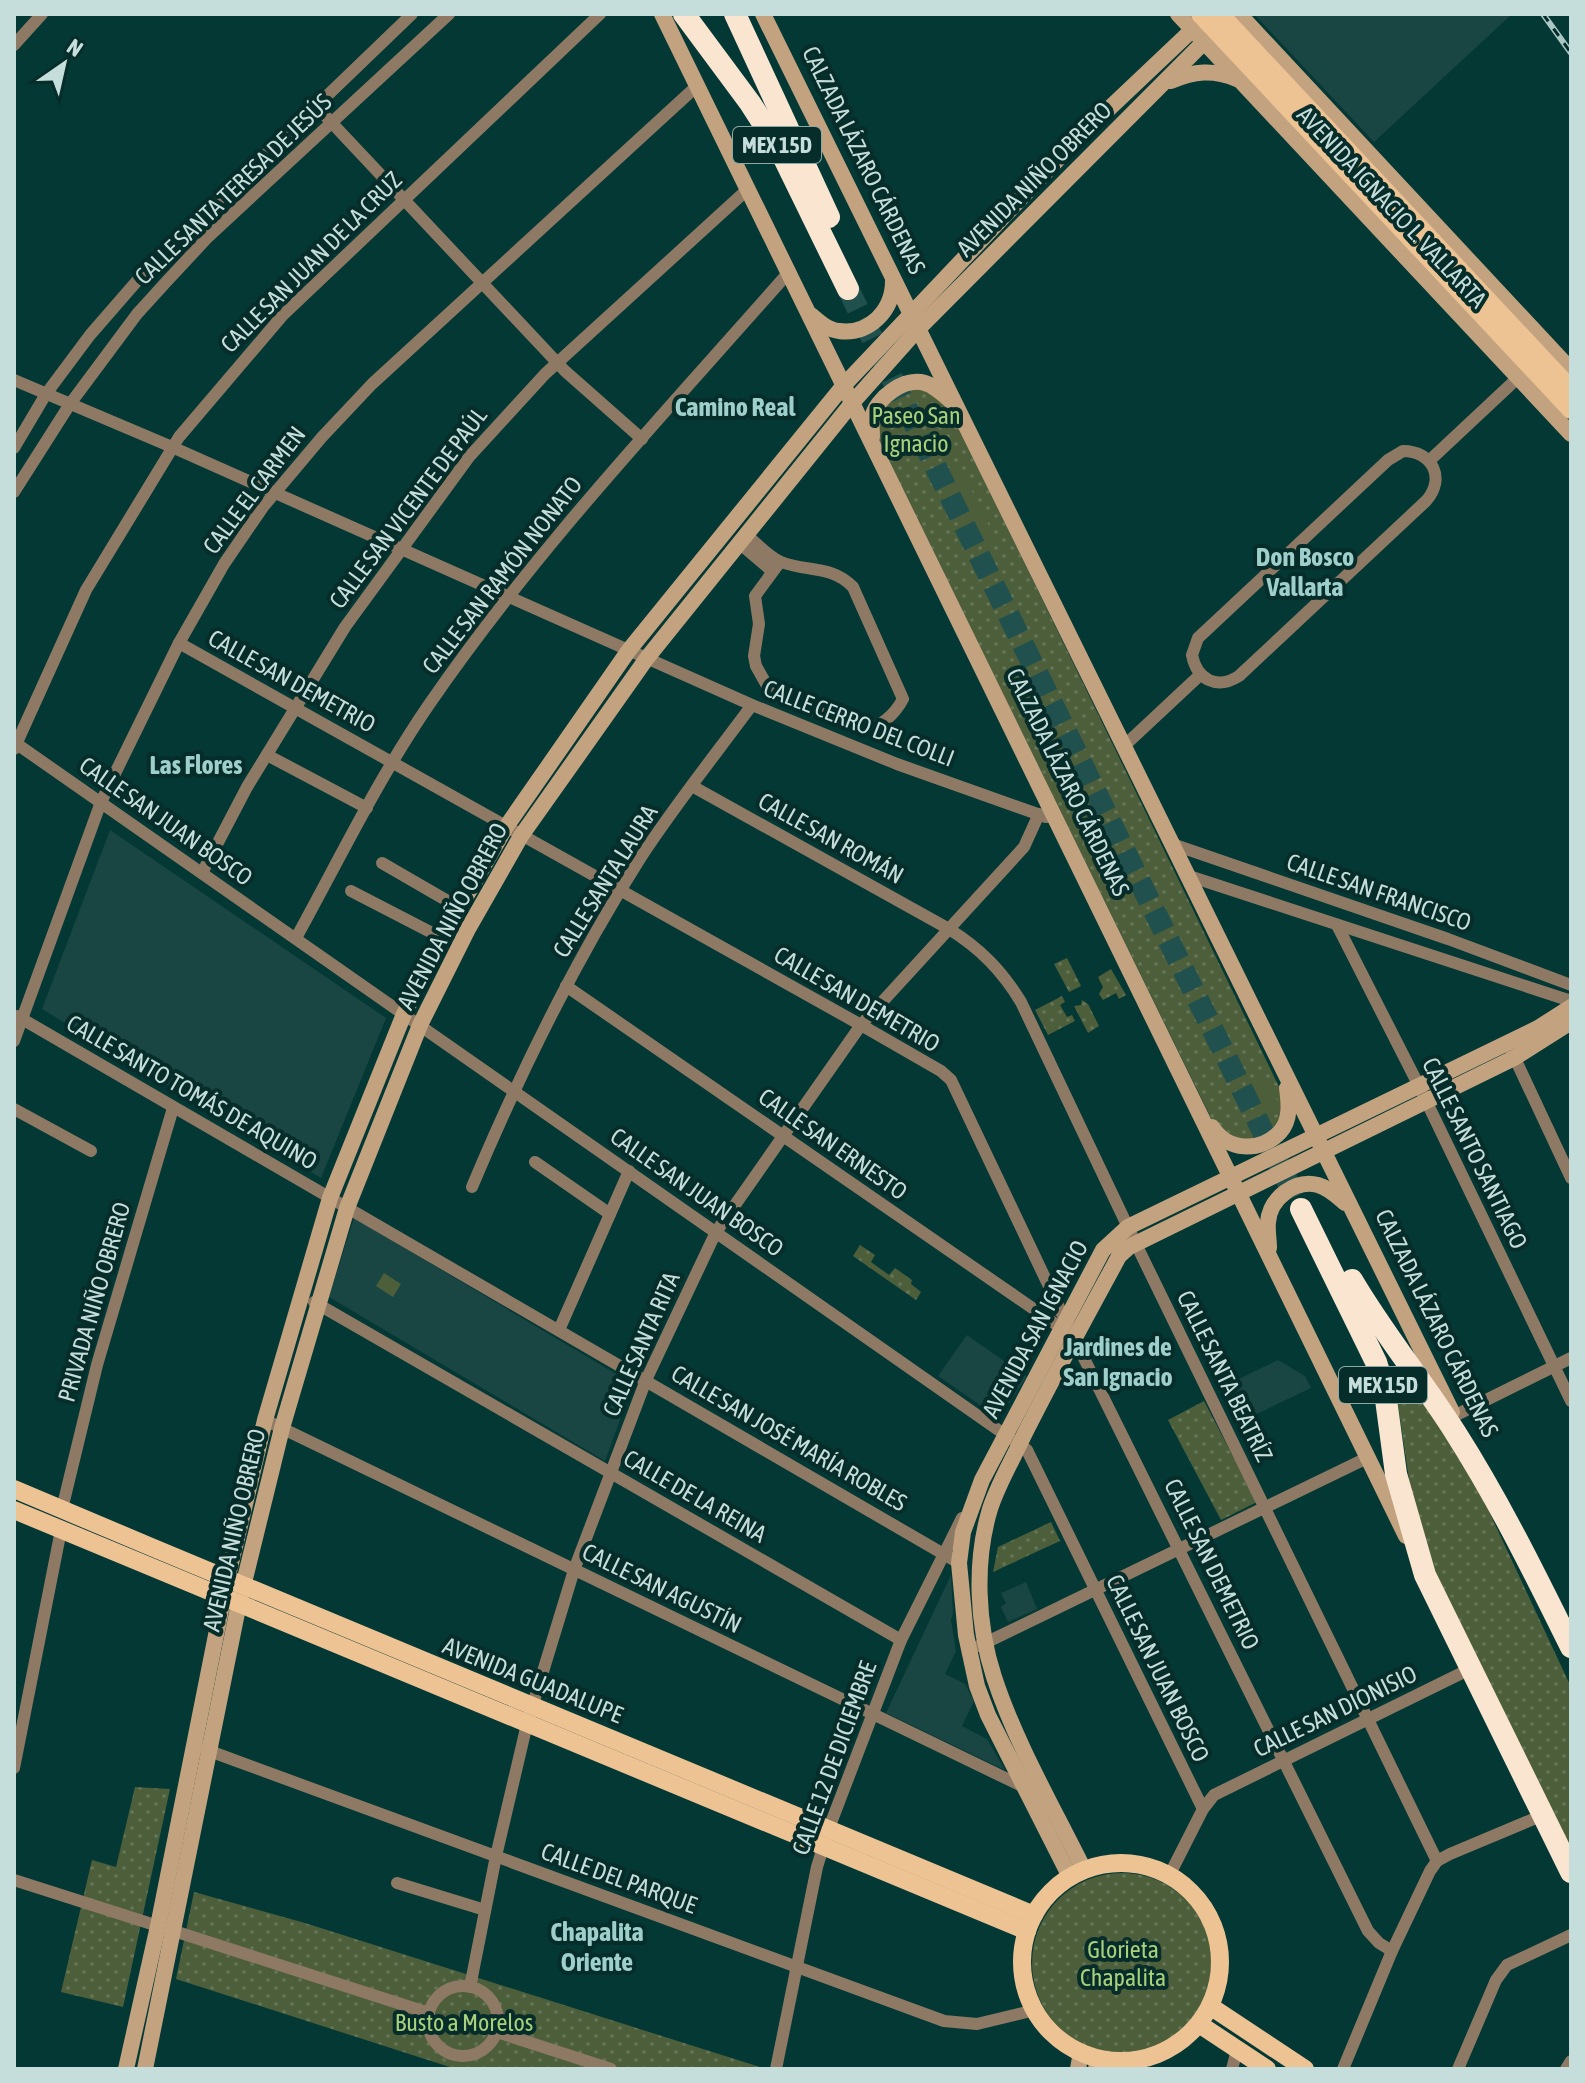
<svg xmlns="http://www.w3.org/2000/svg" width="1585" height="2083" font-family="'Asap Condensed',sans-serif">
<defs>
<pattern id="grass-dots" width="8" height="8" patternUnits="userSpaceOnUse" patternTransform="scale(2)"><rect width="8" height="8" fill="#4d5e3b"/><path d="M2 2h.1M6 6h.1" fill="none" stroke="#657557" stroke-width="1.8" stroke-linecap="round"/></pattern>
</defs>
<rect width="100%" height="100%" fill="#043835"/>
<g fill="#194643">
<path d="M1254,14H1512L1374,142Z"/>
<path d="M110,830L386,1018L321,1178L42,1009Z"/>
<path d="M354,1218L633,1384L605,1461L329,1297Z"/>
<path d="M967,1335L1027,1377L999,1418L938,1376Z"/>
<path d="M1278,1360L1305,1376L1311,1388L1242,1421L1224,1386Z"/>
<path d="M951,1575L953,1613L951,1620L956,1651L945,1674L965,1684L974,1701L962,1726L987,1739L1005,1770L886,1713Z"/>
<path d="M1026,1582L1037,1609L1008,1622L1001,1607L1006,1603L1001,1593Z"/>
</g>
<g fill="url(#grass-dots)">
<path d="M923,386L945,399L1283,1095L1287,1108L1274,1132L1246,1144L1214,1124L875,433C884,396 886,394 923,386Z"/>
<path d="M1067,958L1081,986L1069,992L1054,964Z"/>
<path d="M1111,969L1126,995L1119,999L1116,993L1103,1000L1099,994L1103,987L1098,977Z"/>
<path d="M1062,996L1065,1002L1060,1005L1067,1017L1072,1015L1075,1021L1048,1035L1035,1010Z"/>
<path d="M1082,1000L1088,1004L1099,1026L1088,1033L1074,1006L1081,1005Z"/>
<path d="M860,1245L875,1255L871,1262L889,1275L895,1268L912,1280L911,1284L921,1292L916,1300L853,1256Z"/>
<path d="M1402,1367L1478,1488L1571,1687V1854L1433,1570L1415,1520L1393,1371Z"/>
<path d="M1204,1401L1257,1502L1221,1520L1168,1420Z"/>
<path d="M1051,1522L1060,1541L993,1572L998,1547Z"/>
<path d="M135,1787L170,1789L123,2007L61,1992L92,1860L116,1867Z"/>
<circle cx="1122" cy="1963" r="90"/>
<path d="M194,1892L305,1923L766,2069H456L176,1979Z"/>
</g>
<g fill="#4d5e3b">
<path d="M958,463L976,499L958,507L941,472Z"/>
<path d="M978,503L995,539L978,547L960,511Z"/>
<path d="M1259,1076L1265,1079L1278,1102L1275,1114L1266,1118L1256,1114L1244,1089L1246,1083Z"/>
<path d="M384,1273L401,1284L393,1297L376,1286Z"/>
</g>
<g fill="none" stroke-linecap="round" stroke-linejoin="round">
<path stroke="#21514e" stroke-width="22" stroke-dasharray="22 11" stroke-linecap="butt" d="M848,289L1301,1209"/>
<g stroke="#8e7a64" stroke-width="12">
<path d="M14,45L42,14"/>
<path d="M316,106L565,371L642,439"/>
<path d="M14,380L172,447L752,705L897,764L1046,817"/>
<path d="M14,448L46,394L90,335L150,266L412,14"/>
<path d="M1403,451C1433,451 1446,479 1426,501L1239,676C1217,690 1197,680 1192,655L1198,638L1388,460Z"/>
<path d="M1429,461L1522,374"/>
<path d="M14,492L70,404L137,314L167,281L208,237L449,14"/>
<path d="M746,534C756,543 769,557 781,562C807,572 832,565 853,587L903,699C895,714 879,730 861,729L780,697L769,689L756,666L754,656L759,624L755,596L780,562"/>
<path d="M739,543L772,571"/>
<path d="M179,643L861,1025L941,1071L951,1080L1065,1320L1368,1931L1379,1943L1392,1951"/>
<path d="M14,742L1027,1450L1203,1809"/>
<path d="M1124,746L1200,675"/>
<path d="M14,749L86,590L179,437L282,316L600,14"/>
<path d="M267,755L367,808"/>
<path d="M692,786L949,929C981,949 1002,971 1021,1002L1136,1244L1437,1861"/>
<path d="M1172,844L1448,939L1571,985"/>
<path d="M382,863L458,907"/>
<path d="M202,873L247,787L345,627L469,457L545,374L748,189"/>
<path d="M1189,876L1571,1001"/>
<path d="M351,891L442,938"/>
<path d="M1337,925L1419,1086L1571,1401"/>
<path d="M296,938C339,860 378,779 428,706C535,550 665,413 789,272"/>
<path d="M566,986L1067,1332"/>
<path d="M17,1016L959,1563"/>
<path d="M14,1041L101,802L179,643L224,564L263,507L322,437L372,384L698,85"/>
<path d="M1511,1050L1571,1178"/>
<path d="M14,1109L91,1151"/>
<path d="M535,1162L610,1214"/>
<path d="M472,1187C520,1073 574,962 641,857C675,805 715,755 752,705"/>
<path d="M314,1302L901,1640"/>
<path d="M559,1330L629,1171"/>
<path d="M1454,1416L1571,1358"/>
<path d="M265,1420L1026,1788"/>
<path d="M62,1509L97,1365L173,1108"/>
<path d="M979,1646L1369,1457"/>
<path d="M204,1749L944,2021L977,2024L1035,2010"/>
<path d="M14,1768L61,1530"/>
<path d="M1169,1876L1203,1809L1214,1795L1472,1668"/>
<path d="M14,1880L158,1926"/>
<path d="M397,1883L485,1910"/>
<path d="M174,1931L429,2013"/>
<circle cx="463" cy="2021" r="35"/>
<path d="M470,1987L496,1856L527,1724L574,1570L646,1380L716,1232L861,1025L1024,847L1039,814"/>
<path d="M497,2032L611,2069"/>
<path d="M776,2069L817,1867L829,1828L901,1640L962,1518"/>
<path d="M1232,2069L1237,2050"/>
<path d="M1343,2069L1392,1951L1430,1871L1437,1861L1450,1854L1543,1815"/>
<path d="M1458,2069L1496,1980L1507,1965L1571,1935"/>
<path d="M1566,2069L1571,2061"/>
</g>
<g stroke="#c3a37f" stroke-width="16">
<path d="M662,14L1406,1536"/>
<path d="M763,14L1452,1412"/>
<path d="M1178,14L1571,434"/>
<path d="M1239,14L1571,370"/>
<path d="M1171,81C1194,71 1213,69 1237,79"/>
<path d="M811,315C819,322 828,330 839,331C870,335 893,310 893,281"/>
<path d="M872,437C872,431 871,424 872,418C876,398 904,377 925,383C935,386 943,394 951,401"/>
<path d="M1212,1127C1227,1151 1260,1153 1280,1132C1291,1120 1289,1103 1287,1088"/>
<path d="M1269,1248C1269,1240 1267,1230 1268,1222C1270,1198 1295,1179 1318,1185C1329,1188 1337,1196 1345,1203"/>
<path d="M1084,1870C1053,1807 1016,1744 994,1677C977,1625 974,1562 990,1509C998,1484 1012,1461 1023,1437C1051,1381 1081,1326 1111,1271L1119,1256L1129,1247L1514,1058L1571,1022"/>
<path d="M1070,1877L988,1715L977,1686L966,1635L959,1563L963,1532L982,1480L1103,1250L1128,1227L1538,1028L1571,1007"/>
<path d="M126,2069L158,1926L227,1580L265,1420L330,1198L404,1014L442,938L506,827L629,650L844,385L1078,138L1209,14"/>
<path d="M145,2069L239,1603L282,1428L347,1208L420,1025L468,929L521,836L647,658L853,402L918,329L1224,22"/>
<path d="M1078,2069L1081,2052"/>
<path d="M1096,2069L1098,2058"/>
</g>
<g stroke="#edc394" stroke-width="18">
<path d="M1200,14L1571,410"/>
<path d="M1220,14L1571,389"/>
<path d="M14,1489C353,1633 694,1772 1034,1915"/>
<path d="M14,1510L1027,1931"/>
<circle cx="1121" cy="1962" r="99"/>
<path d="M1210,2006L1305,2069"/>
<path d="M1199,2024L1267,2069"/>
</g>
<g stroke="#fae6d0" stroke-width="22">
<path d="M684,14L750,103L779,148L848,289"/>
<path d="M735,14L829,217"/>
<path d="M1301,1209L1376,1362L1385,1392L1396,1474L1425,1575L1571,1872"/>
<path d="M1352,1280C1383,1333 1422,1380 1455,1432C1499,1501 1535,1574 1571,1647"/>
</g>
<g stroke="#abc7c4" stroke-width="6">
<path id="rail" d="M1543,14L1571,53"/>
</g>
<use href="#rail" stroke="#072d2a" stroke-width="3" stroke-dasharray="9" stroke-linecap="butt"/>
</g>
<g text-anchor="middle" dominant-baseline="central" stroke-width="8" stroke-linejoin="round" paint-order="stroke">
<g fill="#072d2a" stroke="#8da9a6" stroke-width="2">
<rect x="733" y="127" width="88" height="36" rx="6"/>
<rect x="1339" y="1367" width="88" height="36" rx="6"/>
</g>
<g font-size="22" font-weight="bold" fill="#c6dedb">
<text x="777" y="145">MEX 15D</text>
<text x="1383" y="1385">MEX 15D</text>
</g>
<g font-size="24" fill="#c6dedb" stroke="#072d2a">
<text transform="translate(864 160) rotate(64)">CALZADA LÁZARO CÁRDENAS</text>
<text transform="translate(1034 179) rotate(-45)">AVENIDA NIÑO OBRERO</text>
<text transform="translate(233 189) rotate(-44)">CALLE SANTA TERESA DE JESÚS</text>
<text transform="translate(1392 207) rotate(47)">AVENIDA IGNACIO L. VALLARTA</text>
<text transform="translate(311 262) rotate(-45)">CALLE SAN JUAN DE LA CRUZ</text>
<text transform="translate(254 490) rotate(-53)">CALLE EL CARMEN</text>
<text transform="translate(408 508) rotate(-53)">CALLE SAN VICENTE DE PAÚL</text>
<text transform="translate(502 575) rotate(-52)">CALLE SAN RAMÓN NONATO</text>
<text transform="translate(292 681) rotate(29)">CALLE SAN DEMETRIO</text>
<text transform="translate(859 723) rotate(21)">CALLE CERRO DEL COLLI</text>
<text transform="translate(1068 782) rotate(64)">CALZADA LÁZARO CÁRDENAS</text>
<text transform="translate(166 821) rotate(35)">CALLE SAN JUAN BOSCO</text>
<text transform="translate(831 838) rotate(29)">CALLE SAN ROMÁN</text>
<text transform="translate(605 881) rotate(-58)">CALLE SANTA LAURA</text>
<text transform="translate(1379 892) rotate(19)">CALLE SAN FRANCISCO</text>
<text transform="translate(452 916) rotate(-62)">AVENIDA NIÑO OBRERO</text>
<text transform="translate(857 999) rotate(30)">CALLE SAN DEMETRIO</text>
<text transform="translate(192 1092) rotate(30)">CALLE SANTO TOMÁS DE AQUINO</text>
<text transform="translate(833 1144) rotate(35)">CALLE SAN ERNESTO</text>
<text transform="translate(1475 1153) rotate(64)">CALLE SANTO SANTIAGO</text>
<text transform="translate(697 1192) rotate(35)">CALLE SAN JUAN BOSCO</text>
<text transform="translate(94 1302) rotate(-74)">PRIVADA NIÑO OBRERO</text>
<text transform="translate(1437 1323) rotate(64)">CALZADA LÁZARO CÁRDENAS</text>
<text transform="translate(1035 1329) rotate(-62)">AVENIDA SAN IGNACIO</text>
<text transform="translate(641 1344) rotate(-66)">CALLE SANTA RITA</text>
<text transform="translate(1225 1376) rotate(64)">CALLE SANTA BEATRÍZ</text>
<text transform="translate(789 1438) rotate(30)">CALLE SAN JOSÉ MARÍA ROBLES</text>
<text transform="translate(695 1496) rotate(30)">CALLE DE LA REINA</text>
<text transform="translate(234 1530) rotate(-77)">AVENIDA NIÑO OBRERO</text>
<text transform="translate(1212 1564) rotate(64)">CALLE SAN DEMETRIO</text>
<text transform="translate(662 1588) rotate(26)">CALLE SAN AGUSTÍN</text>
<text transform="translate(1158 1668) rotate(64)">CALLE SAN JUAN BOSCO</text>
<text transform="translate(533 1680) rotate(22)">AVENIDA GUADALUPE</text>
<text transform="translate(1335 1711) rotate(-26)">CALLE SAN DIONISIO</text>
<text transform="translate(834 1758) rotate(-70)">CALLE 12 DE DICIEMBRE</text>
<text transform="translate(619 1878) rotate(20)">CALLE DEL PARQUE</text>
</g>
<g font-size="24" fill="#a9d17c" stroke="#072d2a">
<text x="916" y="415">Paseo San<tspan x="916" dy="28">Ignacio</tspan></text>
<text x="1123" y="1949">Glorieta<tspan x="1123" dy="28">Chapalita</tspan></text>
<text x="464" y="2022">Busto a Morelos</text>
</g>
<g font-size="26" font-weight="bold" fill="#9ecfcb" stroke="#072d2a">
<text x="735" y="407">Camino Real</text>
<text x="1305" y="557">Don Bosco<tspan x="1305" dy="30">Vallarta</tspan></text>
<text x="196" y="765">Las Flores</text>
<text x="1118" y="1347">Jardines de<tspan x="1118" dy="30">San Ignacio</tspan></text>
<text x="597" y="1932">Chapalita<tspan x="597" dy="30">Oriente</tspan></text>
</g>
</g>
<rect width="1585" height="2083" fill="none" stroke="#c6dedb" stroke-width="32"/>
<g transform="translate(64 64) rotate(34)" stroke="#072d2a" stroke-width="6" paint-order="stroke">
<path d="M0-6L14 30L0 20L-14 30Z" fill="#c6dedb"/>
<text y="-12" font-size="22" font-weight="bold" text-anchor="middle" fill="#c6dedb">N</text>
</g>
</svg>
